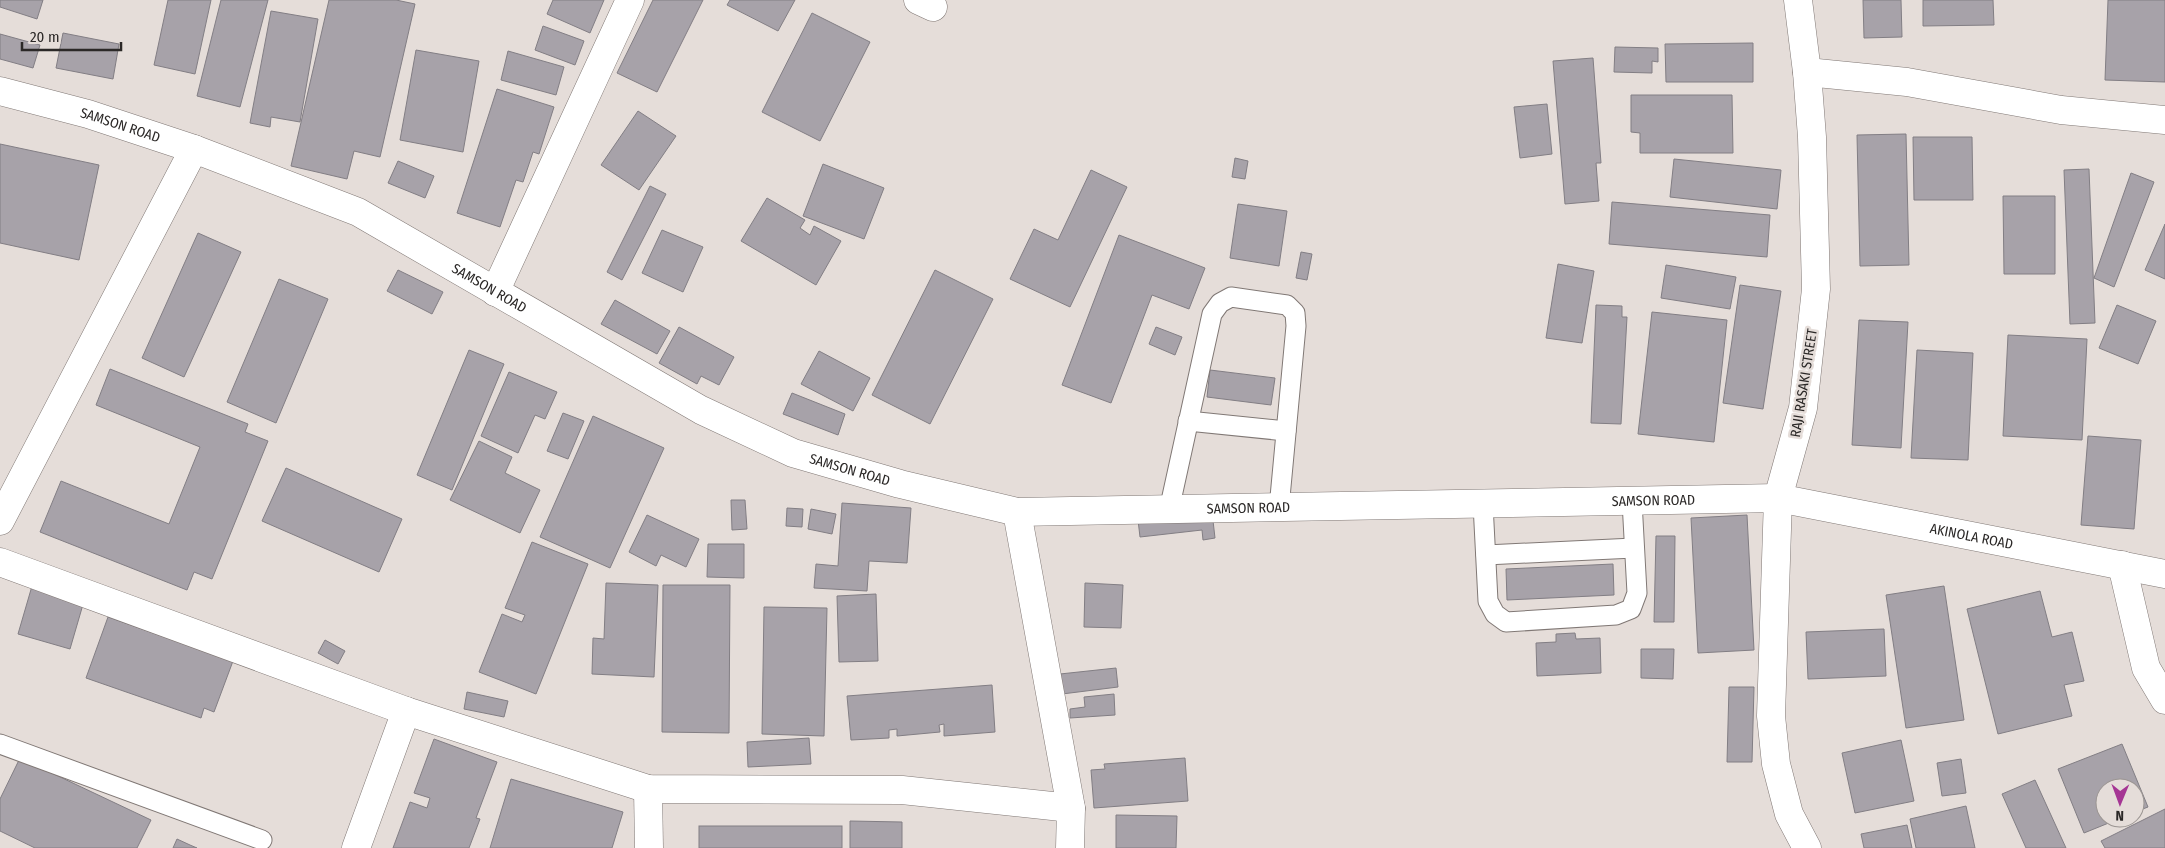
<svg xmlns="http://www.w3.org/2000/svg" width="2165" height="848" font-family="'Fira Sans Condensed',sans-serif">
<rect width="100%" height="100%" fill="#e5ddd9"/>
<g fill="#a7a2a9" stroke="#827e84">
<path d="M0,0H43L37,19L0,7Z"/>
<path d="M168,0H211L195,74L154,65Z"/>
<path d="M221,0H268L240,107L197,96Z"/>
<path d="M329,0H396L415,4L380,157L354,151L347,179L291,166Z"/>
<path d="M553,0H604L590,33L547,14Z"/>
<path d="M653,0H703L657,92L617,73Z"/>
<path d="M730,0H795L778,31L727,5Z"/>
<path d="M1863,0H1901L1902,37L1864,38Z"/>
<path d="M1923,0H1993L1994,25L1923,26Z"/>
<path d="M2108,0H2165V82L2105,80Z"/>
<path d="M271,11L318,19L300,122L271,117L270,127L250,123Z"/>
<path d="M812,13L870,42L820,141L762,112Z"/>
<path d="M543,26L584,41L575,65L535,50Z"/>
<path d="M63,33L119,44L113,79L56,68Z"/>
<path d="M0,34L40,45L33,68L0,59Z"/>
<path d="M1753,43V82H1666L1665,44Z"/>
<path d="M1615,47L1658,48V62L1652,61V73L1614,72Z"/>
<path d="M416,50L479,61L463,152L400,140Z"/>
<path d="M508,51L564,67L556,95L501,80Z"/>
<path d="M1593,58L1601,163H1596L1599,201L1565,204L1553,61Z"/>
<path d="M497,89L554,107L539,154L533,152L523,182L516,180L500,227L457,213Z"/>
<path d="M1631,95H1732L1733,153H1640V133L1631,132Z"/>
<path d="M1547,104L1552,154L1520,158L1514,107Z"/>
<path d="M638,111L676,136L639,190L601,165Z"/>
<path d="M1906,134L1909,265L1860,266L1857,135Z"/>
<path d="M1913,137H1972L1973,200H1914Z"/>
<path d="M0,144L99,165L79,260L0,243Z"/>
<path d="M1235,158L1248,161L1245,179L1232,177Z"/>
<path d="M1674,159L1781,170L1777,209L1670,197Z"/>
<path d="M398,161L434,176L425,198L388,183Z"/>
<path d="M823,164L884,188L864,239L803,216Z"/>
<path d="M2089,169L2095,323L2070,324L2064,170Z"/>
<path d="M1091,170L1127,187L1070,307L1010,279L1034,229L1058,240Z"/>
<path d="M2131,173L2154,182L2114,287L2094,278Z"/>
<path d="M650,186L666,194L622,280L607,272Z"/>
<path d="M2003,196H2055V274H2004Z"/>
<path d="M767,198L805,220L800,228L810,235L814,226L841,241L816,285L741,241Z"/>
<path d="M1612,202L1770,215L1767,257L1609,244Z"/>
<path d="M1238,204L1287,211L1279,266L1230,258Z"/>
<path d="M2165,224V279L2145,270Z"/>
<path d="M662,230L703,247L683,292L642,273Z"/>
<path d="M198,233L241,252L184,377L142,358Z"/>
<path d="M1119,235L1205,268L1189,309L1152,295L1111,403L1062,385Z"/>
<path d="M1301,252L1312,254L1307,280L1296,278Z"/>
<path d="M1558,264L1594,271L1582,343L1546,338Z"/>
<path d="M1666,265L1736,277L1730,309L1661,298Z"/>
<path d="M398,270L443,292L432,314L387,291Z"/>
<path d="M935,270L993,299L930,424L872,395Z"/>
<path d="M279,279L328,299L276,423L227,402Z"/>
<path d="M1740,285L1781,291L1763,409L1723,403Z"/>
<path d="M615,300L670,331L657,354L601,324Z"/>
<path d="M1596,305L1622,306V317H1627L1621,424L1591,423Z"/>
<path d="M2117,305L2156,321L2138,364L2099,348Z"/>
<path d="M1652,312L1727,320L1714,442L1638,434Z"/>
<path d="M1859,320L1908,322L1901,448L1852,445Z"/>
<path d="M679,327L734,357L719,385L701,376L697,384L659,363Z"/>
<path d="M1156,327L1182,337L1175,355L1149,344Z"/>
<path d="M2008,335L2087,339L2082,440L2003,436Z"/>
<path d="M469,350L504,364L452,490L417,475Z"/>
<path d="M1917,350L1973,353L1968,460L1911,458Z"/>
<path d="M819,351L870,378L853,411L801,384Z"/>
<path d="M110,369L248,424L245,432L268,441L212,579L194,572L187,590L40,532L61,481L169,524L200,447L96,405Z"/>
<path d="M1210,370L1275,378L1271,405L1207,397Z"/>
<path d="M509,372L557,392L545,419L535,415L518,453L481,436Z"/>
<path d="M792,393L845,414L838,435L783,414Z"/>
<path d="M563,413L584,421L568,459L547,451Z"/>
<path d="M593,416L664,448L610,568L540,537Z"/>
<path d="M2088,436L2141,440L2134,529L2081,525Z"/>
<path d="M479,441L512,457L505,473L540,490L520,533L450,500Z"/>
<path d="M286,468L402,519L379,572L262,521Z"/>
<path d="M731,500H745L747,529L732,530Z"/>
<path d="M842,503L911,508L907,563L869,561L867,591L814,588L816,564L838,566Z"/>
<path d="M787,508L803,509L802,527L786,526Z"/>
<path d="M811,509L836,514L832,534L808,529Z"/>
<path d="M1212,512L1215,538L1203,540L1202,530L1140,537L1138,520Z"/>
<path d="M647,515L699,539L686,567L661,555L656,566L629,552Z"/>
<path d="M1747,515L1754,650L1698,653L1691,518Z"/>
<path d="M1656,536H1675L1674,622H1654Z"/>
<path d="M532,542L588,564L536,694L479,672L502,614L522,622L525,615L505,608Z"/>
<path d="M708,544H744V578L707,577Z"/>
<path d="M1613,564L1614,595L1507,600L1506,569Z"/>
<path d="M606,583L658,585L654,677L592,674L593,638L604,639Z"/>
<path d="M1085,583L1123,585L1121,628L1084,627Z"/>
<path d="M663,585H730L729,733L662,732Z"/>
<path d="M32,586L84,601L70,649L18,634Z"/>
<path d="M1944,586L1964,720L1906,728L1886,595Z"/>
<path d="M2040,591L2052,637L2072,632L2084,681L2064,685L2072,716L1998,734L1967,609Z"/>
<path d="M876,594L878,661L839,662L837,596Z"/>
<path d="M764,607L827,608L824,736L762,734Z"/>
<path d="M108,617L233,661L214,712L204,708L201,718L86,678Z"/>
<path d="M1884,629L1886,676L1808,679L1806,632Z"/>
<path d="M1575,633L1576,639L1600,638L1601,673L1537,676L1536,643L1556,642V634Z"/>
<path d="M325,640L345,651L338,664L318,653Z"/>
<path d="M1641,649H1674L1673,679L1641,678Z"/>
<path d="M1116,668L1118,687L1062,694L1060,674Z"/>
<path d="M992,685L995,732L944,736V724L939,725L940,732L897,736V729L889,730V738L851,740L847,696Z"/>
<path d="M1729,687H1754L1752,762H1727Z"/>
<path d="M467,692L508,701L504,717L464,709Z"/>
<path d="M1114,694L1115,715L1070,718V709L1085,707L1084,697Z"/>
<path d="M809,738L811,764L748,767L747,742Z"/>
<path d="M434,739L497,762L476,818L480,819L469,848H393L410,802L427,808L430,798L414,793Z"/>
<path d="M1901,740L1914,801L1855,813L1842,753Z"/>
<path d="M2122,744L2148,807L2135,812V788H2105V818H2121L2084,833L2058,769Z"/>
<path d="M20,758L151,820L137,848H35L0,831V799Z"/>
<path d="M1185,758L1188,801L1094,808L1091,770L1105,769L1104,764Z"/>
<path d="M1961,759L1966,793L1942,796L1937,763Z"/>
<path d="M511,779L623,812L612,848H490Z"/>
<path d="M2035,780L2066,848H2026L2002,794Z"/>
<path d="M1966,806L1975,848H1916L1910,819Z"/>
<path d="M2165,809V848H2105L2101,841Z"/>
<path d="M1116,815L1177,816L1176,848H1116Z"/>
<path d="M850,821L902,822V848H850Z"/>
<path d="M1907,825L1912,848H1864L1861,834Z"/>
<rect x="699" y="826" width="143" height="22"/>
<path d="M177,839L190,845L197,848H173Z"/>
</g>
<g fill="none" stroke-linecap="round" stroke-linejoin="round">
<g stroke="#807875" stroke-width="21">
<g id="lane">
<path d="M1188,421L1286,431"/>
<path d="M1483,504L1488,601L1495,614L1506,622L1616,615L1631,609L1637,593L1632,501"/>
<path d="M1169,510L1212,314L1220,303L1231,297L1287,305L1295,313L1296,326L1279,508"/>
<path d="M1486,555L1634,548"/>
<path d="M0,744L262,840"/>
</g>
</g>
<g stroke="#807875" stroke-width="29">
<g id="street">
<path d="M918,0L933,7"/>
<path d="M1798,0L1807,72L1812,137L1816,289L1803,408L1778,498L1771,716L1776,764L1789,814L1807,848"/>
<path d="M1807,72L1907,82L2061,110L2165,120"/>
<path d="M495,292L630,0"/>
<path d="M1017,512L1071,808L1070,848"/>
<path d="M0,521L194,149"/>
<path d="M0,562L406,711L648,789L902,790L1071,808"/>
<path d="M2122,565L2146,668L2165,700"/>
<path d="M648,789L649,848"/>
<path d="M356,848L406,711"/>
</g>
</g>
<g stroke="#807875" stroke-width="29">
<g id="secondary">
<path id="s1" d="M0,91L88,114L194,149L358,212L701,410L793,453L900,484L1017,512L1778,498L2165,574"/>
</g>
</g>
<use href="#lane" stroke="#fff" stroke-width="19"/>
<use href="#street" stroke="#fff" stroke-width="28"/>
<use href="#secondary" stroke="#fff" stroke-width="28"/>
</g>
<g text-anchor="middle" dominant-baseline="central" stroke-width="5" stroke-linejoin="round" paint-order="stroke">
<g font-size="14" fill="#2b2827" stroke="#e5ddd9">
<text stroke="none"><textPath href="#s1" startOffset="125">SAMSON ROAD</textPath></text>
<text stroke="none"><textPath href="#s1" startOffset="530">SAMSON ROAD</textPath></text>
<text transform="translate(1804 383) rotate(-81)">RAJI RASAKI STREET</text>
<text stroke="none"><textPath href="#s1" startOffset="935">SAMSON ROAD</textPath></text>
<text stroke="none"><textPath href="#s1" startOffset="1744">SAMSON ROAD</textPath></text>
<text stroke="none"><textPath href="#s1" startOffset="1339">SAMSON ROAD</textPath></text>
<text stroke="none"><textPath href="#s1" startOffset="2066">AKINOLA ROAD</textPath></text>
</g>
</g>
<g transform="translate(2120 803) rotate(181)"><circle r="24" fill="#e5ddd9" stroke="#9b9592"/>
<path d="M0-4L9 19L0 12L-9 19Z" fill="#a53694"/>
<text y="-8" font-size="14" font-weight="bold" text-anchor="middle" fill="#2b2827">N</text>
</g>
<path d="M22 42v8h99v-8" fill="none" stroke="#2b2827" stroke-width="2.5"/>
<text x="30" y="42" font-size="15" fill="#2b2827" stroke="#e5ddd9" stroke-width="4" paint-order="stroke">20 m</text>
</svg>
